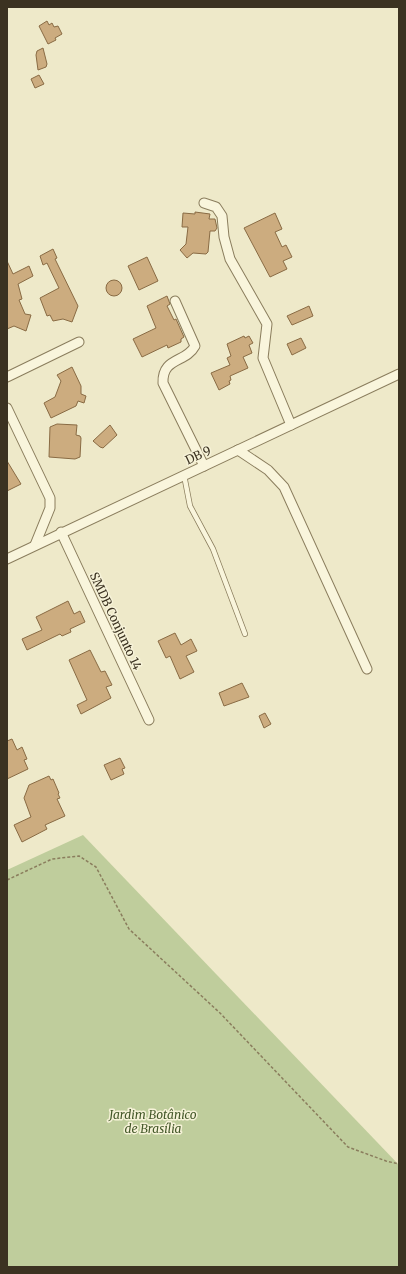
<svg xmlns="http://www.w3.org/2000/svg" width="406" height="1274" font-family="Merriweather,serif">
<rect width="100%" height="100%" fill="#eee9c9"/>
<path fill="#bfcd9c" d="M83,835L399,1165V1267H7V870Z"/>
<g fill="#ccac7f" stroke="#896b44">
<path d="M47,21L49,25L52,23L54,27L58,26L62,34L55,38L56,40L48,44L39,26Z"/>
<path d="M43,48L47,64L46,67L38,70L36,55L37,51Z"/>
<path d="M39,75L44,84L35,88L31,79Z"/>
<path d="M195,212L210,214L209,219H215L217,228L215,231H210L208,252L206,254L193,253L187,258L180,250L186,244L188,227H182L183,213L195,214Z"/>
<path d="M275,213L282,229L275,232L282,247L286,245L292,257L283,261L287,269L270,277L244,228Z"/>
<path d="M53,249L57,258L55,259L78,306L72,322L63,319L53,321L50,315L47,316L40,298L59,288L47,263L43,265L40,256Z"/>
<path d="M147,257L158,281L139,290L128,266Z"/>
<path d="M7,261L13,274L29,266L33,276L18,284L22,299L19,300L25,314L31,315L26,331L14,326L7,329Z"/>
<circle cx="114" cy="288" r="8"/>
<path d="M167,296L170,304L167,306L174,320L176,319L184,337L181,339V342L168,348L167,345L142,357L133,339L156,328L147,306Z"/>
<path d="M309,306L313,316L292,325L287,316Z"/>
<path d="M244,336L245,338L249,336L253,343L249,345L252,353L243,357L248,368L230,376L231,380L229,381L230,384L219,390L211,373L230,365L227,358L231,356L227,344Z"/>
<path d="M301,338L306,348L292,355L287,344Z"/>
<path d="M72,367L81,386V394L86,396L84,403L78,401L76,406L51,418L44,403L55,397L61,381L57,375Z"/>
<path d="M57,424L77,425L76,435L80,436L81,438L80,457L75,459L49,457L50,427Z"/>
<path d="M110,425L117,435L103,448L100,447L93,441Z"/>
<path d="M7,461L21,484L7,491Z"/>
<path d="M68,601L74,614L80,611L85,622L70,629L71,632L62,636L60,634L27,650L22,639L42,630L36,617Z"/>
<path d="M175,633L181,645L191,639L197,651L186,656L194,672L180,679L170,656L166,658L158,641Z"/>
<path d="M90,650L101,672L105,671L112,685L106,687L111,698L81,714L77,705L87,700L69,660Z"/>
<path d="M242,683L249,697L224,706L219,693Z"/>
<path d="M265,713L271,724L264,728L259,716Z"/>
<path d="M12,739L17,750L22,747L27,759L24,760L28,769L7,779V741Z"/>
<path d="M120,758L125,768L122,769L124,774L111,780L104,765Z"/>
<path d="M49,776L51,780L53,779L59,793L58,794L60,798L57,799L65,816L45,825L47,829L22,842L14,825L31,817L24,798L29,785Z"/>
</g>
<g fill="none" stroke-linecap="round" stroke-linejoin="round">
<g stroke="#8a7d5d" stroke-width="6">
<path id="service" d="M184,475L190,506L213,549L245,634"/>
</g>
<g stroke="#8a7d5d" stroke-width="11">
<g id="minor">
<path d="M204,203L216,207L222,216L224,237L230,259L267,324L263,358L291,425"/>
<path d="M175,301L195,346C186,363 162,357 163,383L204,466"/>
<path d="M7,377L79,342"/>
<path d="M7,408L50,498V508L35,545"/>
<path d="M238,450L268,470L284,487L367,669"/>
<path d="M61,532L149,720"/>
<path d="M7,559L399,374"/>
</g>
</g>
<path stroke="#8a7d5d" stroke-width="1.5" stroke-dasharray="3 2" stroke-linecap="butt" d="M7,880L52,859L79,856L96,867L129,929L220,1013L348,1147L386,1161L399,1164"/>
<use href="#service" stroke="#f9f5dc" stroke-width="4.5"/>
<use href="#minor" stroke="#f9f5dc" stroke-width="9"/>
</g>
<g text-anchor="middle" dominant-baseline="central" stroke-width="3" stroke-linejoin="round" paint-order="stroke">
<g font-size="12" fill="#3b3221" stroke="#f6f2d8">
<text transform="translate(198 455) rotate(-25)">DB 9</text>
<text transform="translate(116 621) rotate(65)">SMDB Conjunto 14</text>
</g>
<g font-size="12" font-style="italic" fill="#435728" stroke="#f6f2d8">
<text x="153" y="1114">Jardim Botânico<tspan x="153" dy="14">de Brasília</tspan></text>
</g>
</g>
<rect width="406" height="1274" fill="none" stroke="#3b3221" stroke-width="16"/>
</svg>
